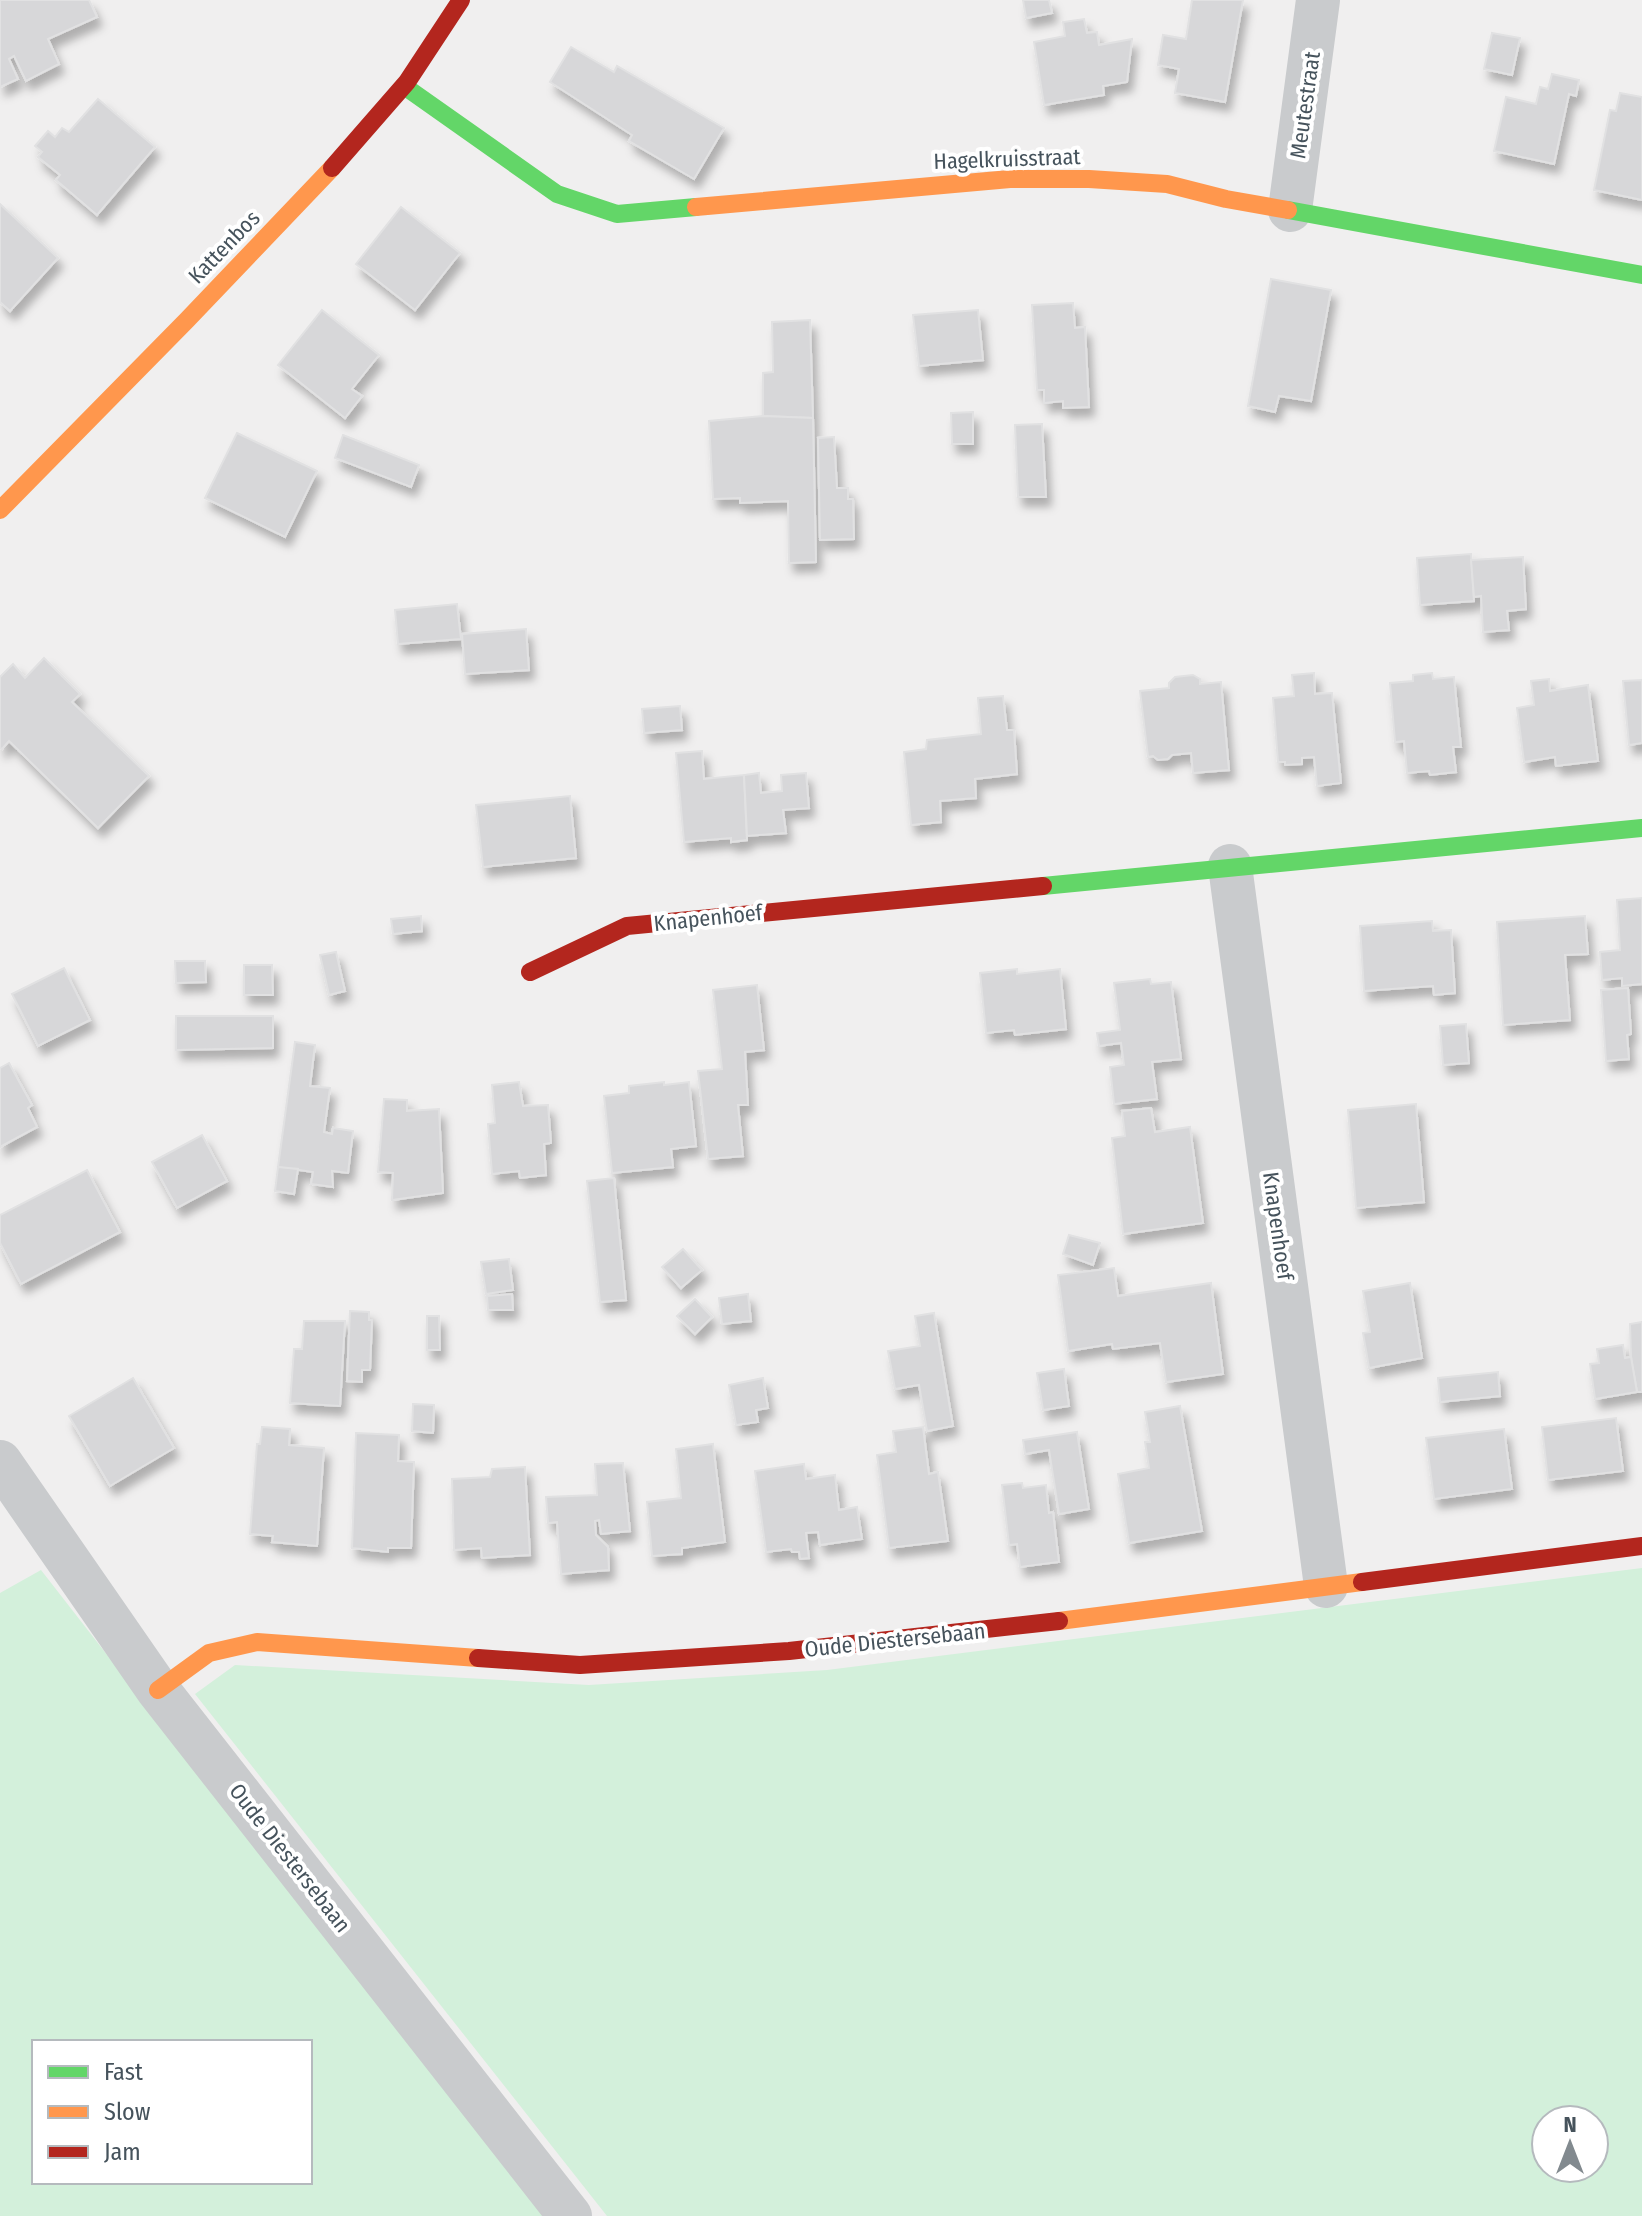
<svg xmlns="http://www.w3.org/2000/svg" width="1642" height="2216" font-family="'Fira Sans Condensed',sans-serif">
<defs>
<filter id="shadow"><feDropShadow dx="5" dy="9" stdDeviation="4" flood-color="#0004"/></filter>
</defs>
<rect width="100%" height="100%" fill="#f0efef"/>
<g fill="#d3f0db" fill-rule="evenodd">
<path d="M1642,1568V2216H607L195,1694L235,1665L589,1685L827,1670ZM1546,2120H1594V2168H1546Z"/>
<path d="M41,1570L544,2216H0V1593ZM34,2042H310V2182H34Z"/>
</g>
<g fill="#d7d7d9" stroke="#e1e1e2" stroke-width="2" filter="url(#shadow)">
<path d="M0,0H89L97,17L48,39L59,64L26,81L14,56L9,59L18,79L0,87Z"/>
<path d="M1023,0H1049L1052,13L1026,18Z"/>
<path d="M1192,0H1243L1225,102L1175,93L1179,69L1158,65L1163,35L1186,39Z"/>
<path d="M1084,19L1087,33L1097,32L1099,45L1132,39L1127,82L1103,86L1104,95L1044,105L1034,42L1065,36L1063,22Z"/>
<path d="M1492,33L1520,38L1512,75L1484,69Z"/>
<path d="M571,47L614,72L617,66L724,128L694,179L629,141L632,135L550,82Z"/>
<path d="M1552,74L1579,80L1576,96L1569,94L1554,164L1494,151L1506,97L1536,104L1540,87L1548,89Z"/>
<path d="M1620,93L1642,97V200L1594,190L1610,110L1616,111Z"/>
<path d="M98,99L155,147L97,215L56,180L60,175L38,157L42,152L35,146L48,131L55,137L62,128L69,132Z"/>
<path d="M0,204L58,258L10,311L0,302Z"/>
<path d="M401,207L460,253L415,310L356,264Z"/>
<path d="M1271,279L1331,290L1311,401L1279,396L1275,412L1248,406Z"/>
<path d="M1073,303L1075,328L1085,327L1089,407L1063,408V401L1044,403V390H1037L1032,305Z"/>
<path d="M322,310L379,355L352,389L362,396L345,418L278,365Z"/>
<path d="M978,310L983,360L919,366L913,315Z"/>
<path d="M810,320L813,418L763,416V373L773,372L772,322Z"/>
<path d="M973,412V444H952L951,413Z"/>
<path d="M763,416L813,418L816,562L789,563L788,501L740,503V498L713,499L709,421Z"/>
<path d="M1042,424L1046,497H1018L1015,425Z"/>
<path d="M237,433L317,471L285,537L205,498Z"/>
<path d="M343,435L419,465L411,487L335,458Z"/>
<path d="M834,437L837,488H848V499H853L854,539L820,540L818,438Z"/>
<path d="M1471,554L1474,601L1420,605L1417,558Z"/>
<path d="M1523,557L1526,609L1507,611L1509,630L1483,632L1481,596L1474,597L1471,560Z"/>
<path d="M457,604L461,639L398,644L395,610Z"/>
<path d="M526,629L529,670L465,674L462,634Z"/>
<path d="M44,658L80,694L72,702L149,776L98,828L9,741L2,749L0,748V677L13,664L25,678Z"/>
<path d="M1314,673L1315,694L1332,693L1341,783L1317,786L1314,757L1302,758V764L1285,765V762H1278L1273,698L1294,696L1292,675Z"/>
<path d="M1432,673L1433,679L1454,677L1461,747H1453L1456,772L1430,775L1429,771L1407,773L1404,741L1395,742L1390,683L1413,681V675Z"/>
<path d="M1193,675L1200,679V684L1221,682L1229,770L1193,773L1191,753L1172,755L1168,759L1158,760L1153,756L1148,757L1140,691L1169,688V683L1175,677Z"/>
<path d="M1549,679L1550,691L1588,685L1598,761L1556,766L1555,757L1524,762L1517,708L1534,705L1531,681Z"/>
<path d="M1642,680V743L1629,745L1623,681Z"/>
<path d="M1003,696L1007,730H1014L1017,774L975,779L976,798L940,801L941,822L911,825L904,752L926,749L927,740L981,734L978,698Z"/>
<path d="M680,706L682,730L644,733L642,709Z"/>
<path d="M702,751L704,779L744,775L747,840L731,842V838L684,842L676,753Z"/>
<path d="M759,773L761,793L782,791L781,775L806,773L809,808L783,810L786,833L747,836L744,775Z"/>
<path d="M570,796L576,858L483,867L476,805Z"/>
<path d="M1642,898V984L1622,986V978L1602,980L1600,952L1620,950L1617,900Z"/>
<path d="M421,916L422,931L393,934L391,919Z"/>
<path d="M1585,916L1588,954L1565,955L1570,1020L1503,1025L1497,922Z"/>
<path d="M1432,921L1433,931L1451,930L1455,993L1434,995L1433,986L1364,991L1360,926Z"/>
<path d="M336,952L345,991L329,995L320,955Z"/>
<path d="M175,961H205L206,982L176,983Z"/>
<path d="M244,965H272L273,995H244Z"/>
<path d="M64,968L90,1020L38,1046L12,994Z"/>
<path d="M1017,969V974L1060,969L1066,1029L1015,1035L1014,1030L986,1033L980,973Z"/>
<path d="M1150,979L1151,984L1171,982L1181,1059L1152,1062L1157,1099L1114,1104L1110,1067L1124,1065L1121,1043L1099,1046L1097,1033L1120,1030L1114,983Z"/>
<path d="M757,985L764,1050L745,1052L748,1105H738L743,1156L708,1159L698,1071L722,1069L713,990Z"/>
<path d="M1628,988L1631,1034L1627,1035L1629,1059L1606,1061L1601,990Z"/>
<path d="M176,1016H273V1048L176,1050Z"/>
<path d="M1466,1024L1469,1063L1443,1065L1440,1026Z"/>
<path d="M295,1042L315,1045L310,1086L330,1088L324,1132L332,1134L333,1128L353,1131L348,1173L332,1171L333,1187L311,1184L313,1172L278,1167Z"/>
<path d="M9,1063L32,1105L28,1108L37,1127L0,1147V1068Z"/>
<path d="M519,1082L523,1106L548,1105L551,1143L544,1144L546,1175L520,1178L519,1171L492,1174L488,1124L495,1123L492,1085Z"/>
<path d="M664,1082V1085L689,1082L696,1146L671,1149L673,1167L612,1173L604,1096L629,1093V1086Z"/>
<path d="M384,1099L407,1100V1111L439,1109L443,1193L392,1200L393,1173L378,1172Z"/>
<path d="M1416,1104L1424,1202L1356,1208L1348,1110Z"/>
<path d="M1151,1108L1155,1132L1190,1127L1203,1223L1123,1234L1112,1138L1125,1136L1122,1111Z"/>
<path d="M202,1135L227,1181L177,1208L152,1162Z"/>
<path d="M278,1167L298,1169L294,1194L275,1191Z"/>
<path d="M87,1170L120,1232L21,1284L0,1243V1215Z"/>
<path d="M614,1178L626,1300L600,1302L587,1181Z"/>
<path d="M1069,1235L1100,1243L1093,1265L1063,1254Z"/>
<path d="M683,1249L702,1270L681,1288L662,1267Z"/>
<path d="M509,1259L513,1290L486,1294L481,1262Z"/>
<path d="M1114,1268L1118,1296L1211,1283L1223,1374L1166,1382L1160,1343L1113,1349L1112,1344L1068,1351L1058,1275Z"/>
<path d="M1410,1283L1422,1358L1369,1368L1363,1333L1370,1332L1363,1291Z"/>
<path d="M512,1294L513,1310H488L487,1296Z"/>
<path d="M748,1294L751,1321L722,1324L719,1298Z"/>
<path d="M695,1299L712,1317L695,1334L677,1316Z"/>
<path d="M350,1311L369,1312V1320H372L370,1370H362V1382L347,1381Z"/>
<path d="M934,1313L953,1426L927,1431L919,1385L895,1389L888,1351L920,1346L915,1316Z"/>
<path d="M427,1316H439L440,1350H427Z"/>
<path d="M304,1321H345L340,1406L290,1403L294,1349H302Z"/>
<path d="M1642,1322V1392H1637L1631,1357L1630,1324Z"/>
<path d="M1623,1345L1625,1358L1631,1357L1637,1392L1595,1399L1590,1364L1599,1363L1597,1349Z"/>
<path d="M1064,1369L1069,1406L1043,1410L1037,1373Z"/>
<path d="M1498,1372L1500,1396L1440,1402L1438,1378Z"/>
<path d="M133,1378L174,1448L110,1486L69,1416Z"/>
<path d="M763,1378L768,1408L756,1410L758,1422L736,1425L729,1385Z"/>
<path d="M413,1404L434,1405L433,1433L412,1431Z"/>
<path d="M1180,1406L1202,1531L1129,1543L1118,1474L1149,1468L1145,1442H1150L1145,1412Z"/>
<path d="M1616,1418L1623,1471L1548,1480L1542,1427Z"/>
<path d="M262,1427L290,1429L289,1445L324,1448L317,1546L272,1542L273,1536L250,1534L257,1444H260Z"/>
<path d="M923,1427L929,1474L938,1472L948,1541L889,1548L877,1455L896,1452L893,1431Z"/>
<path d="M1504,1429L1512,1489L1434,1499L1426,1438Z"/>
<path d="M1077,1432L1089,1509L1059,1514L1049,1450L1025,1454L1023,1440Z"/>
<path d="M356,1433L399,1435L398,1461L414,1462L411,1548H388V1552L352,1548Z"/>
<path d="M713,1444L725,1542L682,1548V1554L652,1556L647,1502L681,1498L676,1449Z"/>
<path d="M623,1463L630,1531L601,1534L599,1520L595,1521L596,1535L608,1547L609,1570L561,1574L557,1522L548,1523L546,1497L597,1495L595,1464Z"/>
<path d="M804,1464L806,1479L835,1475L839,1510L857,1507L862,1539L820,1545L818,1532L806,1533L809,1558L800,1559L799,1552H792L791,1549L766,1552L755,1471Z"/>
<path d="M525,1467L530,1555L482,1558L481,1548L454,1550L452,1479L490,1477L492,1469Z"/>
<path d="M1022,1483L1023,1488L1046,1485L1049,1513L1053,1512L1059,1562L1020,1567L1017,1544L1009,1545L1002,1485Z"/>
</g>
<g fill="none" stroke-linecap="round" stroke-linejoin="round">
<g stroke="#c9cbcd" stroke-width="44">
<path d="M1290,210L1318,0"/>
<path d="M1230,866L1326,1586"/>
<path d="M0,1462L158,1690L570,2216"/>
</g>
<g stroke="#63d668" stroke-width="18">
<path d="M404,86L557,194L617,214L696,207"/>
<path d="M1288,210L1642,275"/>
<path d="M1043,886L1642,828"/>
</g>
<g stroke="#ff974d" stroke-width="18">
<path d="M696,207L1010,179H1089L1167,184L1226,199L1288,210"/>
<path d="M0,510L187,320L332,168"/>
<path d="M1059,1621L1362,1582"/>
<path d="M158,1690L209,1653L257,1642L478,1658"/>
</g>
<g stroke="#b3261e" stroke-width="18">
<path d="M332,168L407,82L461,0"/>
<path d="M530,972L627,926L1043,886"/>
<path d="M1362,1582L1642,1546"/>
<path d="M478,1658L580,1665L789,1651L1059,1621"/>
</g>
</g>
<g text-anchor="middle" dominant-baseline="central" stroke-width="8" stroke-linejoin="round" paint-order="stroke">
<g font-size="22" fill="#46535c" stroke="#fff">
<text transform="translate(1305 105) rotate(-82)">Meutestraat</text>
<text transform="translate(1007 159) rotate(-2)">Hagelkruisstraat</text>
<text transform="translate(224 247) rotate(-46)">Kattenbos</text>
<text transform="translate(708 918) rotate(-6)">Knapenhoef</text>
<text transform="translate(1278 1226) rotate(82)">Knapenhoef</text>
<text transform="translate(895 1640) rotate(-6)">Oude Diestersebaan</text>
<text transform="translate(290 1858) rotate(52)">Oude Diestersebaan</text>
</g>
</g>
<rect x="32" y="2040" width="280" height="144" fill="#ffffff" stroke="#b5babe" stroke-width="2"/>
<rect x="48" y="2066" width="40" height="12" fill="#63d668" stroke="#b5babe" stroke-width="2"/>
<text x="104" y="2080" font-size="24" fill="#46535c">Fast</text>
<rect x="48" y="2106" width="40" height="12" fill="#ff974d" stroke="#b5babe" stroke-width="2"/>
<text x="104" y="2120" font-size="24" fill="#46535c">Slow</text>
<rect x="48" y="2146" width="40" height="12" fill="#b3261e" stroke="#b5babe" stroke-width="2"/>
<text x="104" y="2160" font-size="24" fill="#46535c">Jam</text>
<g transform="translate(1570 2144)"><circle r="38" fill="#ffffff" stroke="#b5babe" stroke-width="2"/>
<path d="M0-6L14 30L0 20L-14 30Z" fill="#828a8f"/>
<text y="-12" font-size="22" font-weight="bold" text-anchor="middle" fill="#46535c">N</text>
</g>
</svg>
